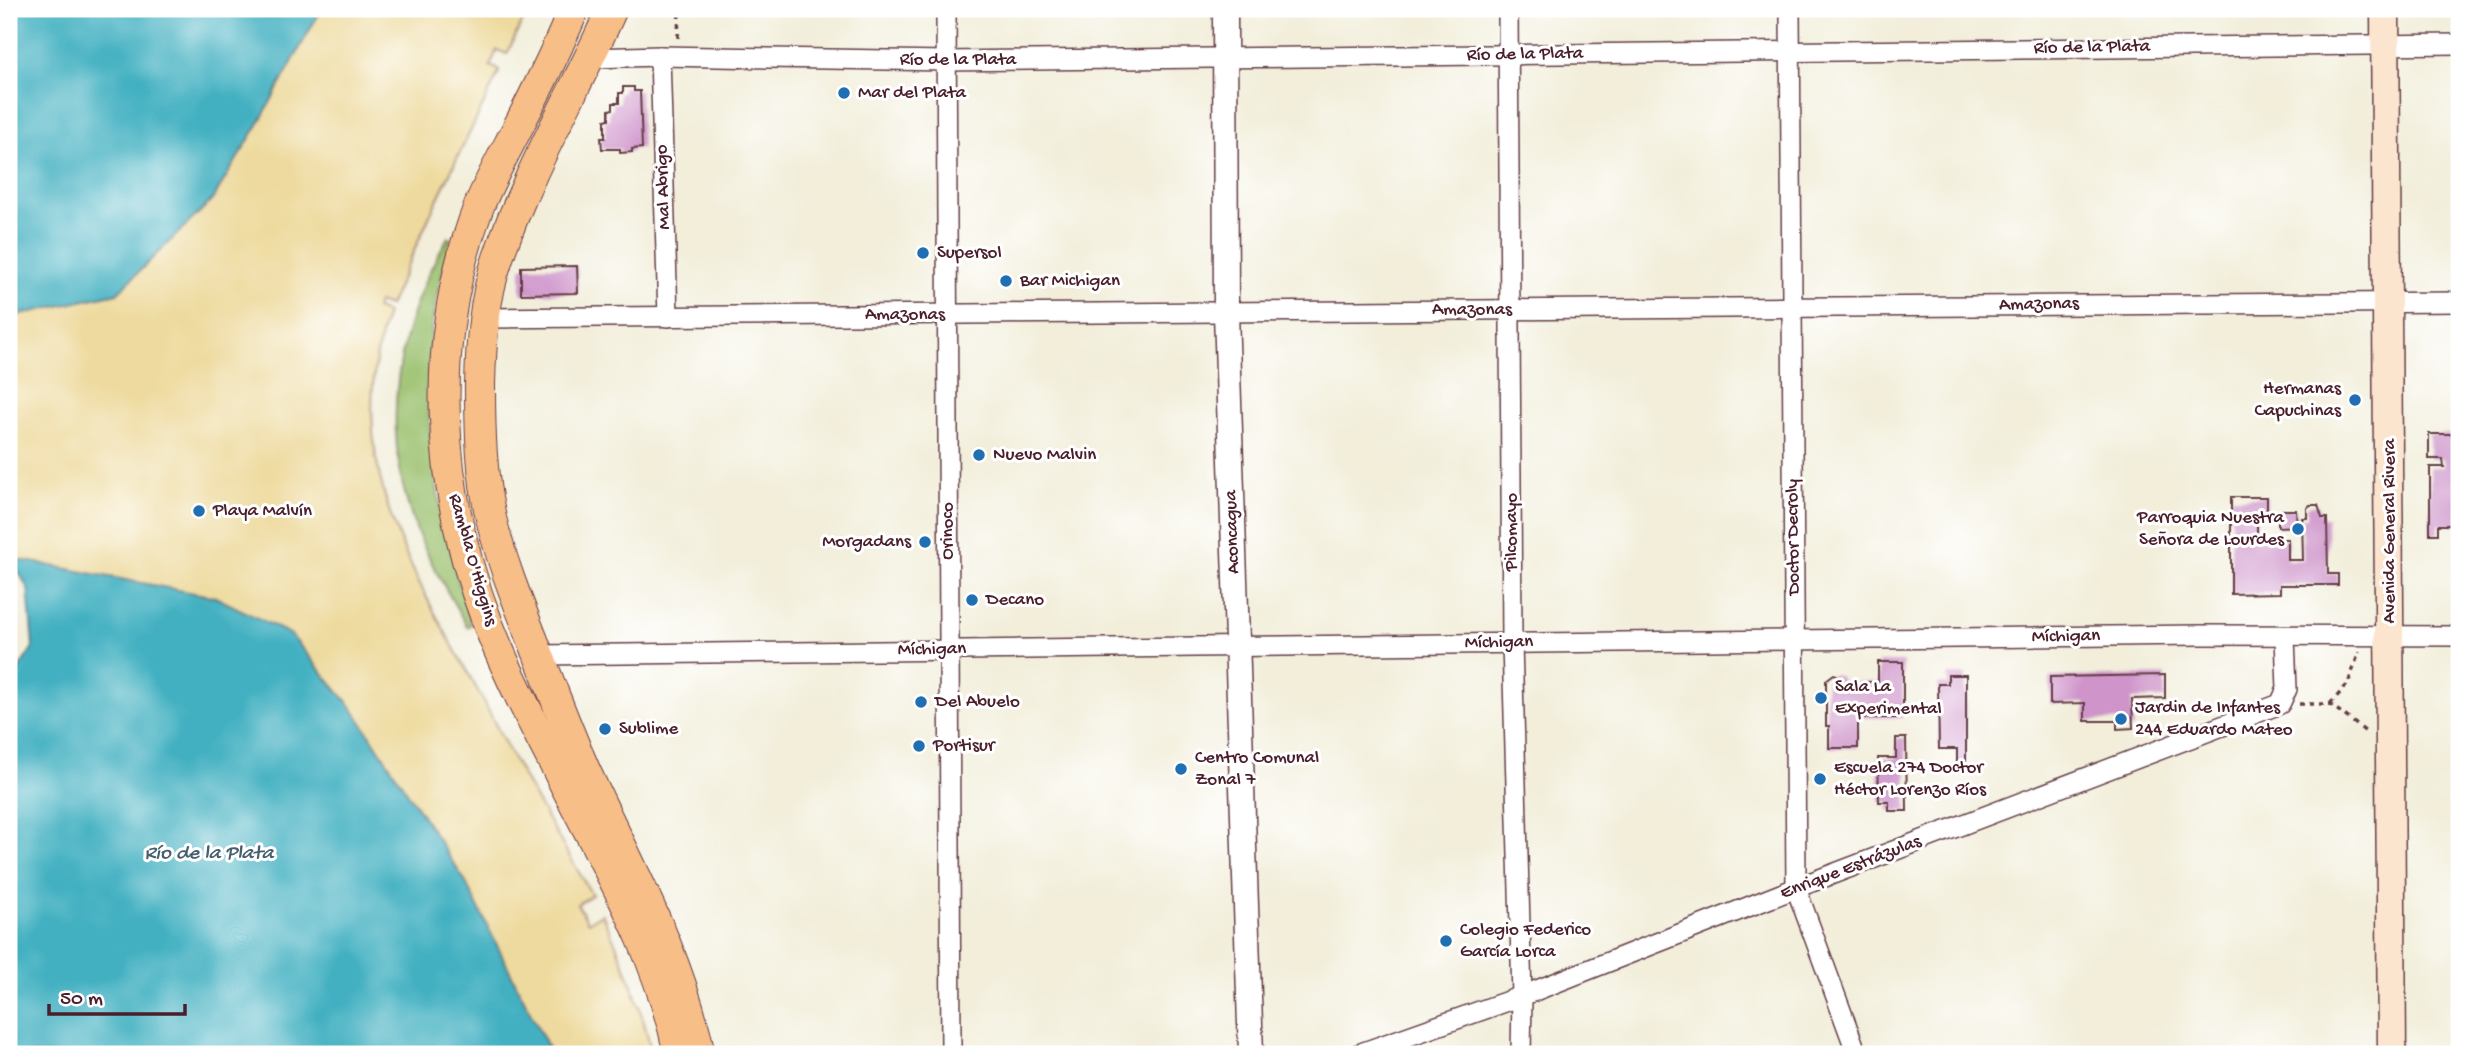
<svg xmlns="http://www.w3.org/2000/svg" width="2468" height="1063" font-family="'Gochi Hand',sans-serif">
<rect width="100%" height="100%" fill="#fff"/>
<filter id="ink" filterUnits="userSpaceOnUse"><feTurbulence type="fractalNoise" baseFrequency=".0143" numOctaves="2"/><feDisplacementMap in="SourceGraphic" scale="14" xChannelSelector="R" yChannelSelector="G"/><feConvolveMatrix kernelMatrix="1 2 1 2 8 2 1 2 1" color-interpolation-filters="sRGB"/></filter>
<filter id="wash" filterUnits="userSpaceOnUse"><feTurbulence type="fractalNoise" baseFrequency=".00686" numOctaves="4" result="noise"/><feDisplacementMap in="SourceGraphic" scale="28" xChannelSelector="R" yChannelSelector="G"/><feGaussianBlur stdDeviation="1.57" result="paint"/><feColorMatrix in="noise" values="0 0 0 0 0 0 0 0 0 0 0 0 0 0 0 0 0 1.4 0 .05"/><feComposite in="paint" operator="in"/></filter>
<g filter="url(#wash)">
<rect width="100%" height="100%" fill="#f2eeda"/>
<path fill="#9ac06c" stroke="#72704c" stroke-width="2" d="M448,237L451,239C443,270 434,301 431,334C421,438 441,526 471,625L467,627C449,593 427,559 414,523C379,427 396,324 448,237Z"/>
<path fill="#eeda9e" stroke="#9c7c64" stroke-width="2" d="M321,9H528L507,54L497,50L490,66L500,70L437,200L389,306L378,302L376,309L387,313C344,454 401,554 468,673C483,699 496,726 510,753C536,801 565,848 592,895L577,904L588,922L602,914C624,959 641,1005 652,1054H551L465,881L353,709L290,634L215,597L9,558V317L117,293L212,200L259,123Z"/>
<g fill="#43b0c1" stroke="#466876" stroke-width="2">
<path d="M9,9H321L259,123L212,200L117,293L9,317Z"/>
<path d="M10,558L215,597L290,634L353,709L465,881L551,1054H9V684L33,647L28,588Z"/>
</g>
<g id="blocks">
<g fill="#cf94ca">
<path d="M623,87H634V91H640L642,148L632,149V152L620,153V149H602L601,138H605V120L609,119V110L613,109V103H619V93H623Z"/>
<path d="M577,266L578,293L521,294V267Z"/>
<path d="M2429,434H2459V525H2438V534H2430V467H2444L2443,459H2429Z"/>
<path d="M2231,497H2267V511H2257V539H2288V560H2303L2302,518H2307V508L2310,505H2318L2322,518H2327L2328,574H2338V585H2280V593L2231,594Z"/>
<path d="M2278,510H2296L2297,526L2278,527Z"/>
<path d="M1878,662H1903V718H1858V748H1829V726H1826V680L1834,674L1840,676L1843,682H1878Z"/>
<path d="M1948,675H1966V768L1957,769V749H1939L1938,684H1948Z"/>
<path d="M2165,675V698L2132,699L2133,728L2117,729V721H2085V703L2050,704V677Z"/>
<path d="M1896,738H1906L1907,811H1889V802H1879L1878,758H1896Z"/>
<rect x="2455" y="993" width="4" height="32"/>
</g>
</g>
</g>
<g filter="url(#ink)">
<use href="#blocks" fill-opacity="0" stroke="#633e45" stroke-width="2"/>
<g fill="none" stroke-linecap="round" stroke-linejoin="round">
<g stroke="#633e45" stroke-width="22">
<g id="minor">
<path d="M946,9L951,1054"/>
<path d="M1508,9L1512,643L1522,996L1521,1054"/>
<path d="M1790,9L1796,888L1857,1054"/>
<path d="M660,56L668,317"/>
<path d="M590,58L660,56L946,61L2459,44"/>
<path d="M484,318L2459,302"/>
<path d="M539,655L2200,635L2459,636"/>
<path d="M1358,1054L1522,996L1796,888L2280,704L2287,689L2285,637"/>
</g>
</g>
<g stroke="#633e45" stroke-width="27">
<path id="tertiary" d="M1225,9L1226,313L1251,1054"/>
</g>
<g stroke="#633e45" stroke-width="31">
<path id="secondary" d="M2385,9L2392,1054"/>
</g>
<g stroke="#633e45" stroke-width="32">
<g id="primary">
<path d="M574,9C558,47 540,84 521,121C507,149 491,177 479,206C427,341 437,491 488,624C508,675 533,723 558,771C605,866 658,949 679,1054"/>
<path d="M612,9C575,92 527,172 498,258C484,298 481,342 480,385C480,429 481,475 491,518C503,568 523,614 541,661C555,697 569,734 585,770C628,864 679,952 700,1054"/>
</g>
</g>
<g stroke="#633e45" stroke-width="3.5" stroke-dasharray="5 5" stroke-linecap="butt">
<path d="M678,38L679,9"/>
<path d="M2299,704H2330L2366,732"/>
<path d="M2330,704L2348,684L2359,652"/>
</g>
<use href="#minor" stroke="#fff" stroke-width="19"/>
<use href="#tertiary" stroke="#fff" stroke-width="24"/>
<use href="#secondary" stroke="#fce5cf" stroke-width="28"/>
<use href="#primary" stroke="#f7be88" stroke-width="30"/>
</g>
</g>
<g fill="#1f6fb2" stroke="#fff" stroke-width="2.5">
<circle cx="844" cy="93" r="7"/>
<circle cx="923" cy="253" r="7"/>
<circle cx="1006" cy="281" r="7"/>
<circle cx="2355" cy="400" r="7"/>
<circle cx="979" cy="455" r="7"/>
<circle cx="199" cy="511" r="7"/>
<circle cx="2298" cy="529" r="7"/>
<circle cx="925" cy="542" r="7"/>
<circle cx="972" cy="600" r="7"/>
<circle cx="1821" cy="698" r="7"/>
<circle cx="921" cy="702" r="7"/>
<circle cx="2121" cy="719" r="7"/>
<circle cx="605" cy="729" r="7"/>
<circle cx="919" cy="746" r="7"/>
<circle cx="1181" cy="769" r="7"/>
<circle cx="1820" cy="779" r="7"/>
<circle cx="1446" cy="941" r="7"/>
</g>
<g text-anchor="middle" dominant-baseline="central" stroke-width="6" stroke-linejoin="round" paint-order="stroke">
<g font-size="19" fill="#4a1f2b" stroke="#fff">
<text transform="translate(2092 48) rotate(-1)">Río de la Plata</text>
<text transform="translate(1525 55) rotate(-1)">Río de la Plata</text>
<text x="958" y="60">Río de la Plata</text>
<text transform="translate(664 187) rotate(-92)">Mal Abrigo</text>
<text transform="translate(2039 305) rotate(-1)">Amazonas</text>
<text x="1472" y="310">Amazonas</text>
<text x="905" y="315">Amazonas</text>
<text transform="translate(948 531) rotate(-90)">Orinoco</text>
<text transform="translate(2390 531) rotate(-90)">Avenida General Rivera</text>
<text transform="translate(1233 532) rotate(-92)">Aconcagua</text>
<text transform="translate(1512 532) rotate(-90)">Pilcomayo</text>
<text transform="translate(1794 537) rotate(-91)">Doctor Decroly</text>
<text transform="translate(472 560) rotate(74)">Rambla O'Higgins</text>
<text transform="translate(2066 637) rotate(-1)">Míchigan</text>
<text transform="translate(1499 643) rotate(-1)">Míchigan</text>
<text transform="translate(932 650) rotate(-1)">Míchigan</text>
<text transform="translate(1851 868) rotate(-21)">Enrique Estrázulas</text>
</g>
<g font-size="19" fill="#4a1f2b" stroke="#fff" text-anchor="start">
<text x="858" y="93">Mar del Plata</text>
<text x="937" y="253">Supersol</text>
<text x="1020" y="281">Bar Michigan</text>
<text x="2341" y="389" text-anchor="end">Hermanas<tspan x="2341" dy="22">Capuchinas</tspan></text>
<text x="993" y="455">Nuevo Malvin</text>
<text x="213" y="511">Playa Malvín</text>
<text x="2284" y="518" text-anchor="end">Parroquia Nuestra<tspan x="2284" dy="22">Señora de Lourdes</tspan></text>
<text x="911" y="542" text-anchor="end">Morgadans</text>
<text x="986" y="600">Decano</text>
<text x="1835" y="687">Sala La<tspan x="1835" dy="22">Experimental</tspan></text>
<text x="935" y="702">Del Abuelo</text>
<text x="2135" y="708">Jardin de Infantes<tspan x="2135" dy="22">244 Eduardo Mateo</tspan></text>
<text x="619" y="729">Sublime</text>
<text x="933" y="746">Portisur</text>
<text x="1195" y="758">Centro Comunal<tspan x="1195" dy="22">Zonal 7</tspan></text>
<text x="1834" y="768">Escuela 274 Doctor<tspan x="1834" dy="22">Héctor Lorenzo Ríos</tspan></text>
<text x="1460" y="930">Colegio Federico<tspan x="1460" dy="22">García Lorca</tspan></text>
</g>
<g font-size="21" font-style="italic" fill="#47606e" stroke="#fff">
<text x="209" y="854">Río de la Plata</text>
</g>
</g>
<rect width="2468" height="1063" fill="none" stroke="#fff" stroke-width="35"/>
<path d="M49 1004v10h136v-10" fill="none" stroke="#4a1f2b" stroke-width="3.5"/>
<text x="60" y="1004" font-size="21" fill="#4a1f2b" stroke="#ffffff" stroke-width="5" paint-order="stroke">50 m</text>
</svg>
